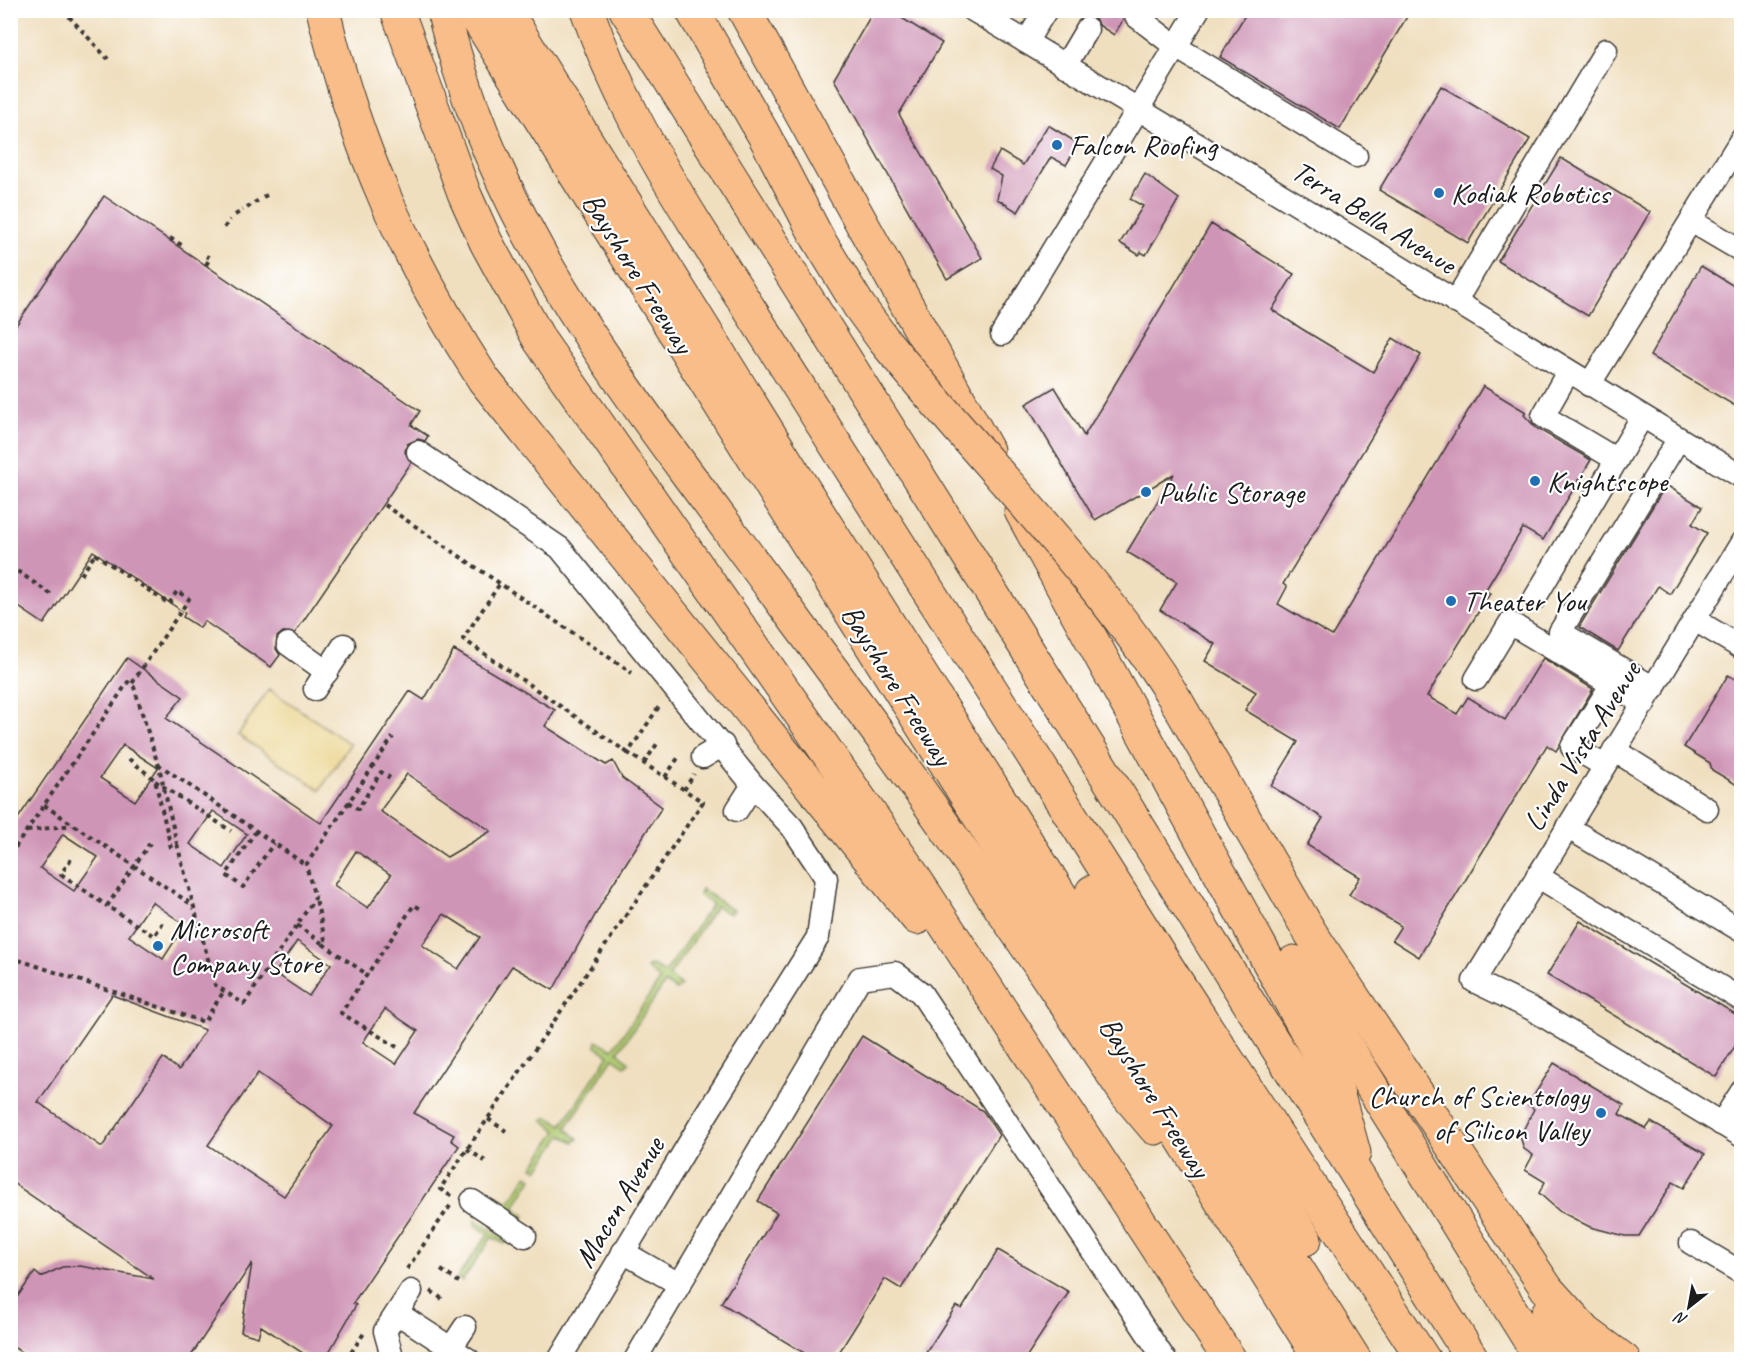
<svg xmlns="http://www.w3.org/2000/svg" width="1752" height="1370" font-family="Caveat,sans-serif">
<rect width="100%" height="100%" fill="#fff"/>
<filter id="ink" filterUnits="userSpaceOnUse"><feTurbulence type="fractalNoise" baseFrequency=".0167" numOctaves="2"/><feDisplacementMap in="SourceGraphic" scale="12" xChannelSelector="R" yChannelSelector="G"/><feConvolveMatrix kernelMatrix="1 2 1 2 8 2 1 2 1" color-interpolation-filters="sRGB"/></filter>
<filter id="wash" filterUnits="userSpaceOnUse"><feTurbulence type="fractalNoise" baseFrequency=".008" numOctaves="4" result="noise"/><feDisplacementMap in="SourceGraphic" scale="24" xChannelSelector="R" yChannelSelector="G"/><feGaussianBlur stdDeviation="1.35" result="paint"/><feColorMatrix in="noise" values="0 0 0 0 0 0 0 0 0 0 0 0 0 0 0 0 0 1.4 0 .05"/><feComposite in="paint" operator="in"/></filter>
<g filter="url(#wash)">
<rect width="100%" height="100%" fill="#f0dfbf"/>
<g fill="#aec86e" stroke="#657245" stroke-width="1.5">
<path d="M701,889L733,910L729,914L716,906L669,976L681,986L676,990L665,983L618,1052L629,1062L625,1066L613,1058L566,1128L578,1139L574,1142L562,1135L538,1170L533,1167L557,1131L543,1120L548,1117L562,1125L609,1055L596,1047L597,1041L613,1049L660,980L647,968L652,965L665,973L712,904L699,895Z"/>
<path d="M527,1175L532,1178L514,1207L525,1216L519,1219L491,1197L495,1194L509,1203Z"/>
<path d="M476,1220L508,1242L504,1244L492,1237L462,1281L457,1278L488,1234L475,1225Z"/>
</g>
<path fill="#eeda9e" stroke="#857b5d" stroke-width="1.5" d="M269,689L350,744L320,790L238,735Z"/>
<g id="blocks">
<g fill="#cf95b6" fill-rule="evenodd">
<path d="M874,10H889L942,43L899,114L982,258L947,279L834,79Z"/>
<path d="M1075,10H1124L1123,20L1114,35L1100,26L1094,18Z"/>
<path d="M1248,10H1411L1340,129L1220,57Z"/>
<path d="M1441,86L1530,139L1468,243L1379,190Z"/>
<path d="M1048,125L1079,144L1066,165L1051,157L1018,212L997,199L1002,176L990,169L1000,151L1023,165Z"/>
<path d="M1561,158L1650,212L1588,316L1498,261Z"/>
<path d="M1145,174L1179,199L1146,255L1141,252L1139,255L1120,243L1143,206L1130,199Z"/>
<path d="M104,196L420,411L411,425L428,436L425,441L418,439L407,444L405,452L411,463L295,633L283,632L277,637L276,649L280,655L271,667L204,621L200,628L183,617L185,613L93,551L44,624L10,601V334Z"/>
<path d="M1211,224L1294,274L1272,310L1302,329L1373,372L1393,338L1421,355L1283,584L1287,587L1278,604L1332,636L1483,386L1526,412L1524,415L1536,428L1591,460L1543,540L1523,528L1485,591L1490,593L1427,696L1457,714L1468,697L1505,720L1543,658L1593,689L1556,751L1547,745L1419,957L1392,940L1401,926L1349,895L1360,877L1307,845L1323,818L1271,786L1298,742L1245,710L1256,692L1205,661L1215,644L1160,610L1177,582L1127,552L1174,474L1095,520L1026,404L1055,387L1084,436Z"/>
<path d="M1701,266L1742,291V410L1650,356Z"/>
<path d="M1666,485L1702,507L1692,524L1707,533L1670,594L1658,586L1618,651L1579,627Z"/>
<path d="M454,650L555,710L545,726L606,765L613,761L622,778L662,807L612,885L553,990L512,966L414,1113L454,1135L451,1140L459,1146L353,1303L356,1305L325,1359H312L261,1326L258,1337L241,1332L252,1263L189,1359H32L10,1345V1307L35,1272L41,1277L62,1267L80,1266L154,1279L10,1181V1024L17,1013L10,1009V830L127,658L183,697L166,718L321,823L410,691L424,700ZM123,745L158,768L135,801L100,778ZM407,774L491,831L447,857L380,811ZM213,811L247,834L224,868L190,844ZM63,834L98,857L74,891L40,868ZM356,851L391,875L368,908L334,885ZM152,902L185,925L163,959L129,936ZM444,914L480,937L458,969L422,945ZM297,941L331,964L309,996L275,973ZM112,995L205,1030L179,1070L163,1058L102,1147L38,1102ZM385,1009L418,1031L396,1064L363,1042ZM258,1073L333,1126L284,1196L208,1145Z"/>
<path d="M1728,675L1742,683V788L1712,770L1710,763L1684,747Z"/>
<path d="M1580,921L1742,1018V1035L1716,1077L1547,975Z"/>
<path d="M862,1036L983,1111L999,1135L901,1289L885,1279L835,1359H814L721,1303L777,1213L758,1201Z"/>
<path d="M1554,1063L1624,1105L1619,1114L1646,1129L1651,1122L1705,1154L1684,1188L1673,1182L1639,1236H1625L1590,1227L1559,1211L1539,1193L1545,1182L1525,1170L1533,1155L1524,1149L1520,1136L1534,1109L1528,1105Z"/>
<path d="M998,1250L1069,1292L1025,1359H922L956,1306L962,1309Z"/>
</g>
</g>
</g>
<g filter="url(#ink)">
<use href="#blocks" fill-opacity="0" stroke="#3c3934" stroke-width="1.5"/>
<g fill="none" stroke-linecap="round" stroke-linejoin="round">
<g stroke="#3c3934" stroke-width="25">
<g id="minor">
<path d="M973,10L1318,217L1742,477"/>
<path d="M1139,10L1136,16L1176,47L1356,156"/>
<path d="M1026,42L1046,10"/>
<path d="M1065,66L1087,29"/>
<path d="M1691,221L1742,251"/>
<path d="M1455,302L1606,50"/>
<path d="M1002,334L1198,10"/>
<path d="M1568,372L1543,416L1617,460"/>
<path d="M1589,385L1742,138"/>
<path d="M418,452L560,548L753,785L792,827L826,878L818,937L703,1120L559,1360"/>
<path d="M1742,542L1474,981L1532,1009L1742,1136"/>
<path d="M1535,598L1642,417"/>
<path d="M1695,620L1742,648"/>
<path d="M288,644L327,672"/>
<path d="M1476,679L1510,623L1644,704"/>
<path d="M1654,688L1560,632L1678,440"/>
<path d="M315,689L344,645"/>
<path d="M1614,750L1707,809"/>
<path d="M703,757L723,745"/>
<path d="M1605,766L1572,747L1612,684"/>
<path d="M737,810L753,785"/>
<path d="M1567,827L1742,931"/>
<path d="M1537,876L1742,1000"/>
<path d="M1721,1124L1742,1091"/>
<path d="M472,1201L525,1236"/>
<path d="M1691,1243L1742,1273"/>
<path d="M623,1252L679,1284"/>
<path d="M397,1313L469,1360"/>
<path d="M393,1360L385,1331L411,1291"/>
<path d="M443,1360L465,1327"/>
<path d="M635,1360L860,978L895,973L921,993L1165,1360"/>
</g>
</g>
<g stroke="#3c3934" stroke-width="35">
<g id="highway">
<path d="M323,10C356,149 407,261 484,380L917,918"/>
<path d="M397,10L464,193L486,242L540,341L910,871L1230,1360"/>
<path d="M443,10C487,194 579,327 689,476C745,553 802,629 858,705C952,832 1038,964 1127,1095L1155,1128"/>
<path d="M472,10L1321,1360"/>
<path d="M505,10L821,517L1355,1360"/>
<path d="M587,10C614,87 653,156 696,225L1178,984L1424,1360"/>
<path d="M626,10L1473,1360"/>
<path d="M692,10L765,137L817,237"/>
<path d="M744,10L987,450"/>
<path d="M1021,511L1334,1081L1354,1153"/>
<path d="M1177,702L1310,932L1547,1289L1586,1332L1624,1360"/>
<path d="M1092,892L1305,1239"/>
<path d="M1294,962L1542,1360"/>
<path d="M1548,1313L1578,1360"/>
</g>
</g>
<g stroke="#3c3934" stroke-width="4" stroke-dasharray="4.5 4.5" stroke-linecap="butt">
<path d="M63,10L108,59"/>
<path d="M263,197L267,195"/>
<path d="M254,203L259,200"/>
<path d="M247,208L251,205"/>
<path d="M235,215L243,210"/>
<path d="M224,228L230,220"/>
<path d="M170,238L183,246"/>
<path d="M206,265L210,258L206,256"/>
<path d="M384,505L632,673"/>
<path d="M95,554L169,604L177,591L189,599L131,685"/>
<path d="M10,566L52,595"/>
<path d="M81,575L96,553"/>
<path d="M499,585L463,639L628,753"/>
<path d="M129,759L155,780L171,848"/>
<path d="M644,763L657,744"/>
<path d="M158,764L306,865"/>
<path d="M665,777L678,758"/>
<path d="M155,781L231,831"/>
<path d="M684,790L694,774"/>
<path d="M348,802L358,809L381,772L390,778"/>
<path d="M44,805L194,906"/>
<path d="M27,831L72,825"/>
<path d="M256,831L226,875L243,887L274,843"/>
<path d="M150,843L107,906L154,936L163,923"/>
<path d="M177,844L215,985L244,1004L315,898L306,865L393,737"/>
<path d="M10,855L128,682L134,687L160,771"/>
<path d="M71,859L61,874L107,906"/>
<path d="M297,925L323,944L325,940L316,899"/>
<path d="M323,944L368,975"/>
<path d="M10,957L204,1022L224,991"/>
<path d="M397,1047L341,1013L414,905L423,910"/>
<path d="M488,1119L506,1131"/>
<path d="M467,1149L485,1161"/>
<path d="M451,1196L440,1189L703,802L628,753L660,705"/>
<path d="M407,1269L452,1203"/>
<path d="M441,1270L459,1282"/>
<path d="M431,1291L445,1301"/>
<path d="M346,1360L364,1333"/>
</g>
<use href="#minor" stroke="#fff" stroke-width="22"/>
<use href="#highway" stroke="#f8bd89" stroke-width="33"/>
<g stroke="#3c3934" stroke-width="35" stroke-linecap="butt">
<path id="highway-bridge" d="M817,237L859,306L883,339C981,461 1094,568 1177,702"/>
</g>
<path stroke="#3c3934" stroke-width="4" stroke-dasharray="4.5 4.5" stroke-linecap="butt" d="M160,771L177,844"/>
<use href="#highway-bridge" stroke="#f8bd89" stroke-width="33"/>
</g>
</g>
<g fill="#1f6fb2" stroke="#fff" stroke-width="2">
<circle cx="1057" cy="145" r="6"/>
<circle cx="1439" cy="193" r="6"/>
<circle cx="1535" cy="481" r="6"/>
<circle cx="1146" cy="492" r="6"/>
<circle cx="1451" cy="601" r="6"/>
<circle cx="158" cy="946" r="6"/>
<circle cx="1601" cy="1113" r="6"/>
</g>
<g text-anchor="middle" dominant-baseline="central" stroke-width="4.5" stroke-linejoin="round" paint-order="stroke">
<g font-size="30" fill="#1c1c1c" stroke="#fff" text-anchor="start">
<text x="1069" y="145">Falcon Roofing</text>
<text x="1451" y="193">Kodiak Robotics</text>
<text x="1547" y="481">Knightscope</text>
<text x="1158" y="492">Public Storage</text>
<text x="1463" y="601">Theater You</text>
<text x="170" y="929">Microsoft<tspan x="170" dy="34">Company Store</tspan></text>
<text x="1589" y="1096" text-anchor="end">Church of Scientology<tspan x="1589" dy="34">of Silicon Valley</tspan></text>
</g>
<g font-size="30" fill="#1c1c1c" stroke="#fff">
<text transform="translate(1374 217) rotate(32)">Terra Bella Avenue</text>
<text transform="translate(638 273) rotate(58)">Bayshore Freeway</text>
<text transform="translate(897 685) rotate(58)">Bayshore Freeway</text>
<text transform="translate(1582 746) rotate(-58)">Linda Vista Avenue</text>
<text transform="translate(1155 1097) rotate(58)">Bayshore Freeway</text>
<text transform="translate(619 1202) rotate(-59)">Macon Avenue</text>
</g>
</g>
<rect width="1752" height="1370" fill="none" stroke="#fff" stroke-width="36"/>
<g transform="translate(1689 1307) rotate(211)" stroke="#ffffff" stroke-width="4.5" paint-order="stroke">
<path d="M0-4.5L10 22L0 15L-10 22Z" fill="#1c1c1c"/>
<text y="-9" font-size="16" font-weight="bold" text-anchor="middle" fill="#1c1c1c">N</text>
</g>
</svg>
